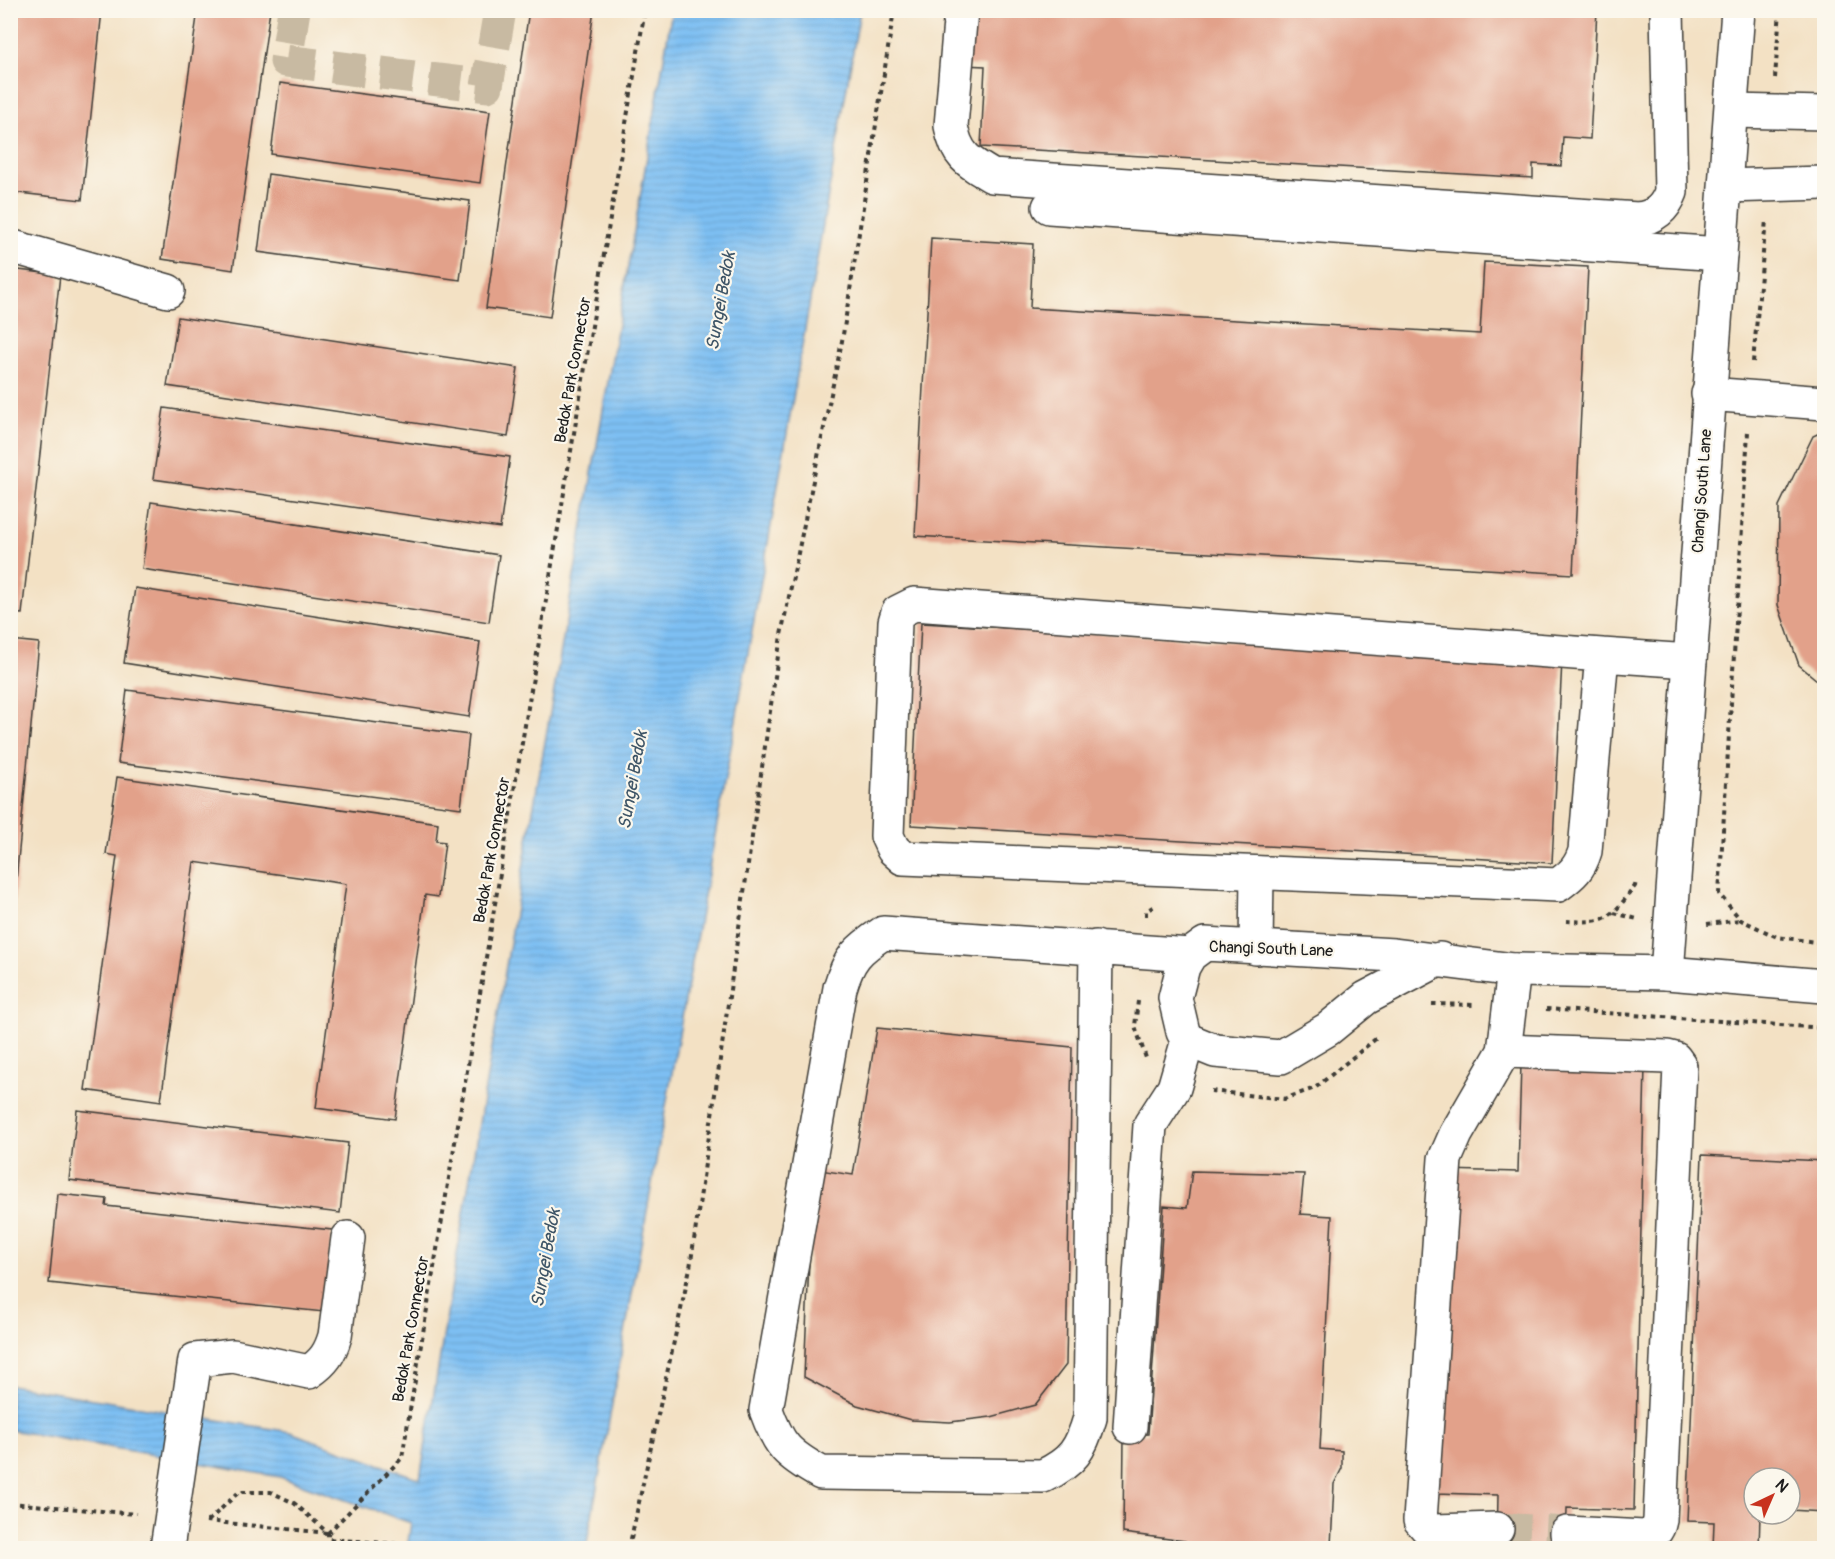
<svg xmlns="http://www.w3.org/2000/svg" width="1835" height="1559" font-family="Pangolin,sans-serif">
<defs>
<pattern id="water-rules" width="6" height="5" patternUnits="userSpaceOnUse" patternTransform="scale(1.5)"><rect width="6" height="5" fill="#7dbff3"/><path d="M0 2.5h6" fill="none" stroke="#6ba4d0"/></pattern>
</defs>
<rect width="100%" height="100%" fill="#fbf7ec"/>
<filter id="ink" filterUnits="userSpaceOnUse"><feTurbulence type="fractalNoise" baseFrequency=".0167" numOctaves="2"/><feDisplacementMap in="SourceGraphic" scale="12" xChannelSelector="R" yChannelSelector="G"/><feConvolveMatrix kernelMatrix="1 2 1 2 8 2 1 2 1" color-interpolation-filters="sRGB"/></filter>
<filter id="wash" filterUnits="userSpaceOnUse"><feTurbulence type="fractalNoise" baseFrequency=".008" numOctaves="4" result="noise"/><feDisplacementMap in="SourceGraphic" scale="24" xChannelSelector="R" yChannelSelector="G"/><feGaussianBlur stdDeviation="1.35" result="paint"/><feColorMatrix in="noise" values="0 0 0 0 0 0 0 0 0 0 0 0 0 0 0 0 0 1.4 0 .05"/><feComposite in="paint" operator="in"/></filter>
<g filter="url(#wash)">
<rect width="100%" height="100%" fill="#f3e1c4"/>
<path fill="url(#water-rules)" stroke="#4c6e88" stroke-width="1.5" d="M672,11H860L769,537L586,1548H407L411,1523L280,1477L11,1430L10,1385L290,1432L420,1479C499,989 589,500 672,11Z"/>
<g id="blocks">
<g fill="#e2a18a">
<path d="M10,10H102L82,200L10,192Z"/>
<path d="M198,10H270L233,270L162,259Z"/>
<path d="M529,10H594L550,317L486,308Z"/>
<path d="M965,10H1597L1590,139L1563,137L1561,166L1533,164V178L981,147L985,66L963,65Z"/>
<path d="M280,83L490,111L480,183L271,154Z"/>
<path d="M268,174L470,201L460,280L258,252Z"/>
<path d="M931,238L1033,244L1030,308L1480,334L1484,262L1588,267L1573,574L915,536Z"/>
<path d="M10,269L60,275L22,614L10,613Z"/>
<path d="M178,317L518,368L508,437L167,386Z"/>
<path d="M164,408L510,457L500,528L153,479Z"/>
<path d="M1824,431V686L1799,665L1778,605L1779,506L1813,436Z"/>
<path d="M151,502L499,555L489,622L142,569Z"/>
<path d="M135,588L480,642L469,717L124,663Z"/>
<path d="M921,623L1562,660L1552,863L911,825Z"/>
<path d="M10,640L39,643L12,922H10Z"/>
<path d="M127,690L469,735L461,808L118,763Z"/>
<path d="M117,777L438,823L436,841L445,842L438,897L425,895L395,1119L316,1108L346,884L194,862L161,1101L85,1090L117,856L106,854Z"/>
<path d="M877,1028L1072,1047L1066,1365L1035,1405L991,1417L950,1422L911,1420L857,1405L804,1377L813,1169L853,1175Z"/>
<path d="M1521,1063L1645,1066L1634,1510L1567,1508L1566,1548L1497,1545L1498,1495L1437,1493L1446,1170L1518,1172Z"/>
<path d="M77,1110L348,1143L340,1213L69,1180Z"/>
<path d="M1702,1155L1824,1161V1512L1790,1510V1478H1754V1514H1760L1759,1548H1713L1714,1522L1687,1521Z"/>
<path d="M1192,1171L1304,1174L1300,1214L1332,1216L1320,1449L1342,1451V1468L1334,1484L1331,1546L1296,1545L1289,1548H1192L1185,1541L1123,1533L1124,1435L1148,1434L1164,1206L1187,1208Z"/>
<path d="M58,1194L107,1199L106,1206L332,1230L324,1312L49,1283Z"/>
</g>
</g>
</g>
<g filter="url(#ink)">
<use href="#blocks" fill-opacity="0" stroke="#3c3a35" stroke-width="1.5"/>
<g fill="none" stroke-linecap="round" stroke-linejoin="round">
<g stroke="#c8baa2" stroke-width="33" stroke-dasharray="33 16" stroke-linecap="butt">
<path d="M294,10L286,61L487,86L500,10"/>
<path d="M1497,1529L1567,1533"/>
</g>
<g stroke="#3c3a35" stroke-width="36">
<g id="minor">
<path d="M961,10L951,126C956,155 968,162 992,176L1638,219C1656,217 1665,208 1671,192L1667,10"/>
<path d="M1732,111L1824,113"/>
<path d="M1726,186L1824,183"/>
<path d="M1049,207L1720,254"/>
<path d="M10,246L168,291"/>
<path d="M1708,394L1824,403"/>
<path d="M1602,655L1585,851C1580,868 1572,875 1558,885L903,858L893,849L887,836L895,622L898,612L914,604L1602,655L1690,661"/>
<path d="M1096,947L1090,1418C1081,1449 1073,1462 1043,1476L821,1473C787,1454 779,1446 766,1410L840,988C849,958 857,950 883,933L1190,955"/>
<path d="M1256,948L1257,873"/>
<path d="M1440,959L1366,998L1328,1029L1281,1057L1215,1051L1188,1040L1183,1032L1175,998L1183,967L1190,955L1205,944L1394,955L1514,970L1667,973L1824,986"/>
<path d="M1667,973L1738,10"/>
<path d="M1504,1051L1667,1057L1675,1059L1680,1066L1660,1520C1658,1531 1654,1534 1644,1537L1567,1533"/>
<path d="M1130,1427L1150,1125L1174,1088L1188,1040"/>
<path d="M1497,1529L1435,1531L1428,1529L1420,1520L1445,1159L1456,1134L1504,1051L1514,970"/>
<path d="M167,1548L195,1360L233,1356L309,1372C324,1362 330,1353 335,1336L348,1238"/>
</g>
</g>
<g stroke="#3c3a35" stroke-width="4" stroke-dasharray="4.5 4.5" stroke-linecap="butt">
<path d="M1775,78L1780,10"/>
<path d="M1753,362L1766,220"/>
<path d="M1748,432L1719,894L1741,920L1777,937L1824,943"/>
<path d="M1614,913L1637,919"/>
<path d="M1146,916V911L1156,905"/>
<path d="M1566,921C1609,923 1610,919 1635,886L1636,881"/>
<path d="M1707,924L1741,920"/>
<path d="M1138,1001L1135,1026L1146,1058"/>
<path d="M1432,1004L1476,1005"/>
<path d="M1546,1009L1824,1028"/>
<path d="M1211,1091L1284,1099L1315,1088L1378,1037"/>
<path d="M10,1503L136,1514"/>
<path d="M206,1521L328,1533"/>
<path d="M208,1521L239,1492H271L294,1503L328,1533V1539L455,1548"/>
<path d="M328,1533L402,1458L645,10"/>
<path d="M629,1548L690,1268L781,635L842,341L894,10"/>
</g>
<use href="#minor" stroke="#fff" stroke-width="33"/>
</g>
</g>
<g text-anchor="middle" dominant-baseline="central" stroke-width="4.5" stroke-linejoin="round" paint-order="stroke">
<g font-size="16" fill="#1c1c1c" stroke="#fbf7ec">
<text transform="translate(573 370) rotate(-80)">Bedok Park Connector</text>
<text transform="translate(1702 491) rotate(-86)">Changi South Lane</text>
<text transform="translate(492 850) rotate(-80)">Bedok Park Connector</text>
<text transform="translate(1271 949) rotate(2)">Changi South Lane</text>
<text transform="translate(411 1329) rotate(-80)">Bedok Park Connector</text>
</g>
<g font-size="18" font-style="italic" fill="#3e5567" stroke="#fbf7ec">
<text transform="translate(721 301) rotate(-80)">Sungei Bedok</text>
<text transform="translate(633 780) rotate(-80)">Sungei Bedok</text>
<text transform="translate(546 1258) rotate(-80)">Sungei Bedok</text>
</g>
</g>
<rect width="1835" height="1559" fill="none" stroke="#fbf7ec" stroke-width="36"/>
<g transform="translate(1772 1496) rotate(44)"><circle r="28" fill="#fbf7ec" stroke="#a29f99" stroke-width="1.5"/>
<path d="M0-4.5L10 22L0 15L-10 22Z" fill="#c8321e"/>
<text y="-9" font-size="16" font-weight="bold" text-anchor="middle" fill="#1c1c1c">N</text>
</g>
</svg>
